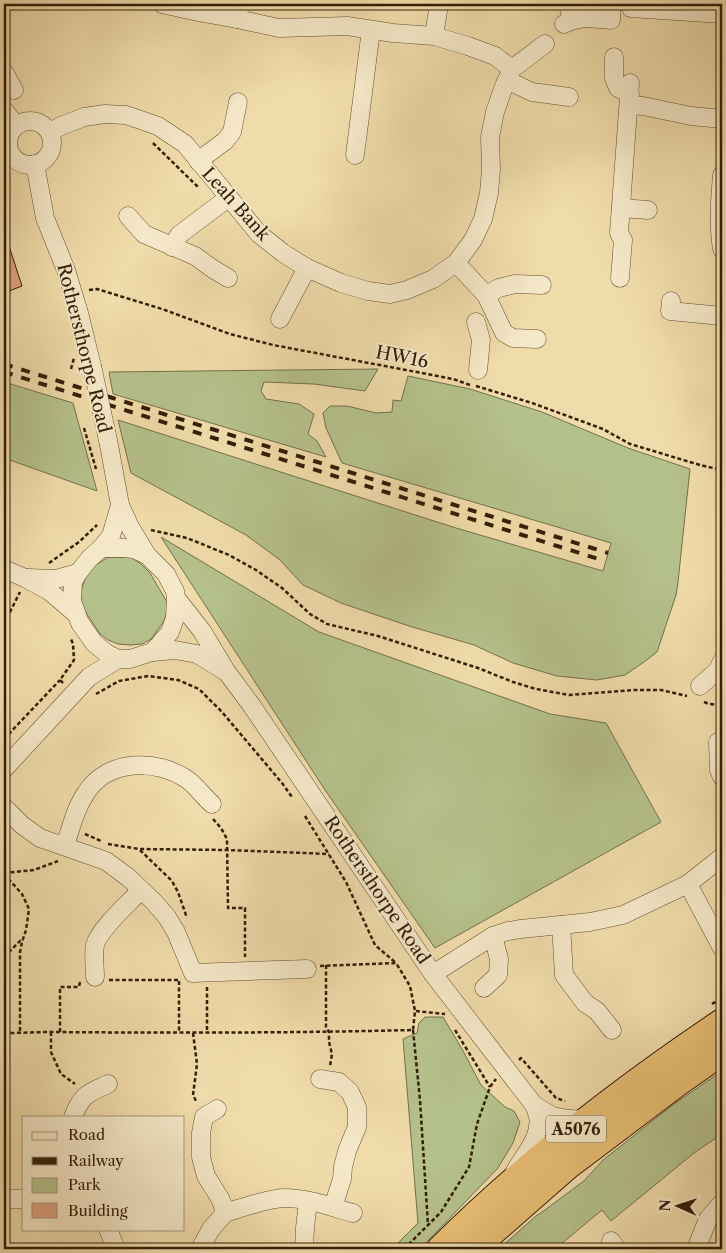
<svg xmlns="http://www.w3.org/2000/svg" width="726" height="1253" font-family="'Libre Caslon Text',serif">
<rect width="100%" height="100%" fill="#f0dcaa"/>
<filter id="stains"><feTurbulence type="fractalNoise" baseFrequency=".004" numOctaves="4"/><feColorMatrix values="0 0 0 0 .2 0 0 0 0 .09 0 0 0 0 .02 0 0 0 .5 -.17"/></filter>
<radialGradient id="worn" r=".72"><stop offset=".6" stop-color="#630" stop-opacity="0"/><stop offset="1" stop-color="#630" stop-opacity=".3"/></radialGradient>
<g fill="#b5c18c" stroke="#74704a">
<path d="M378,369L365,391L314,384L264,382L261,391L266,399L299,404L314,414L308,434L317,441L326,457L113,394L109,372Z"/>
<path d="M408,376L470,389L542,412L628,448L690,469L678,582L676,595L657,652L644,662L625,675L597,680L557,676L513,663L474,645L409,626L341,603L303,585L280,560L246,535L131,473L118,420L456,528L603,571L611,543L342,463L326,428L323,413L330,406H347L376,413L392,412L393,400L401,401Z"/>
<path d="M4,382L73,403L97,491L4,458Z"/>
<path d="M161,537L319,632L550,714L606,723L661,822L435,948L325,790Z"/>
<path d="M108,557H131L141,564L150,573L167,602V612L164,621L151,639L142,644L130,645L118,644L108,640L100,634L83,608L81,598L82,587L87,575L93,567Z"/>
<path d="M425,1017H443L462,1049L481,1085L505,1107L514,1111L520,1122L513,1143L498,1168L420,1249H392L418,1223L403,1039L417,1033L419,1023Z"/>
<path d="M722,1071V1134L694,1153L611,1221L602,1210L555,1249H499L536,1216L545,1210L585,1180L603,1160L674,1104Z"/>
</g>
<path fill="#e0a281" stroke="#331e07" d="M4,237H6L22,286L4,293Z"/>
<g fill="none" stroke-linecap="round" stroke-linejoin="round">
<g stroke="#624e30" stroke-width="19">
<g id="minor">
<path d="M162,4L198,12L237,19L279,28L347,26L393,33L434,36L468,46L495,56L512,69"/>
<path d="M568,4L572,20"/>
<path d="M631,8L722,14"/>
<path d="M237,19L240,4"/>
<path d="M564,24C580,15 593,19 611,20L612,4"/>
<path d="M434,36L439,4"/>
<path d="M614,57V78L618,88L630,94"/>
<path d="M4,72L14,90"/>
<path d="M507,80L532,92L569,97"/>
<path d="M629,105L643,106L691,116L722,119"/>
<path d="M4,110L16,126"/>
<circle cx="30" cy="143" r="22"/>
<path d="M50,132L61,126L84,117L105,114L126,115L158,126L185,144L259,234L283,253L307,268L341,283L368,291L390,294L407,290L433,279L456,263L473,240L483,219L489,193L491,169L490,137L495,112L504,86L512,69L545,44"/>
<path d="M355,155L371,30"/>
<path d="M198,161L225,141L232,132L238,102"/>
<path d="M35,164L45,218L66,270L79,313L92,366"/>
<path d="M722,175C720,199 718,224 722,249"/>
<path d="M621,208L648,210"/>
<path d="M128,216L144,234L195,256L213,269L228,278"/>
<path d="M172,247L179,235L228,198"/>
<path d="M456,263L486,295L504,333L513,338L537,339"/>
<path d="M620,278L623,240L619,233L630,83"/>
<path d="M486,295L499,288L515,284L542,285"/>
<path d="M671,301L670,311L722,316"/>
<path d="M280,319L307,268"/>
<path d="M476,322L481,340L478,370"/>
<path d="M109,445L120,505L130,527L147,555"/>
<path d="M101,548L111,536L120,505"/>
<path d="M4,569L25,578L49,591L75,613"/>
<path d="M28,578L56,579L78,573"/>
<path d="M176,598L175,618L170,632L159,645L152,652L130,659H118L106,653L94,643L80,623L72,601L73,582L78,573L89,559L101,548H123L134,549L147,555L166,574L175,591L176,598L202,631L226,671L252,706L433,974L534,1105C536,1109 537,1113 538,1116C542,1137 524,1155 515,1171"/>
<path d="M152,652L175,650L197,654L223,670"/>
<path d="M700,686L718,670L722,661"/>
<path d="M718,742L719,770L722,777"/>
<path d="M4,769L89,677L118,659"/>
<path d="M4,807L22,825L40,838L106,861L129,878L154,902L167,917L176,932L193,973L307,969"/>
<path d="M65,846C71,828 75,809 86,793C107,759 157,758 188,780C197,787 204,797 212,804"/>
<path d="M688,884L722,948"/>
<path d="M561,925L564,975L585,1003L597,1011L612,1030"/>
<path d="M433,974L493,936L508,931L521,929L590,922L623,915L688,884L722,857"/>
<path d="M95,977C95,967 93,955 95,945C99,929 129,903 141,890"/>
<path d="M484,988L498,975L499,959L493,936"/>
<path d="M320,1079L339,1082L350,1092L357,1107V1127L347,1151L343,1167L342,1179L333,1207"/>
<path d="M534,1105L552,1116L569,1119L586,1120"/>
<path d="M73,1117C82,1094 87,1094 108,1084"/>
<path d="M4,1199H24"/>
<path d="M225,1213C241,1208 269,1198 285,1198C308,1198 331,1207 353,1213"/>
<path d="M108,1229L116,1249"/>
<path d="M611,1241L617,1249"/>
<path d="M200,1249L211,1229L225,1213L221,1200L206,1176L201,1157V1133L204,1117L217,1109"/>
<path d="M304,1249L305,1228L308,1201"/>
<path d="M696,1249L708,1219L722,1203"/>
</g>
</g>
<g stroke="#331e07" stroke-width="28">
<g id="highway">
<path d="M440,1249C525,1164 622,1089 722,1022"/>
<path d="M473,1249L569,1165L679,1082L722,1052"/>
</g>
</g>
<g stroke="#331e07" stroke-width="2.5" stroke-dasharray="4 2.5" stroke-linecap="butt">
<path d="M153,143L199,188"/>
<path d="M89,290L97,289L162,309L230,334L273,345L406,370L453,379L470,385"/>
<path d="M71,369L74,358"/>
<path d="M476,386L532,403L603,429L630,444L700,465L722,470"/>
<path d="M84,428L96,469"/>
<path d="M151,530L187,538L229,555L256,570L282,588L310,614L327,624L378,636L478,668L513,682L536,689L569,695L633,690H661L687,696"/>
<path d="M49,563L79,542L97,525"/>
<path d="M4,624L20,592"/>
<path d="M63,683L60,680L74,660L73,644L71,639"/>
<path d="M96,694L119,681L148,676L178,680L199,689L222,712L282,783L292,797"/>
<path d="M704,702L709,704L722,705"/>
<path d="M720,705V694"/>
<path d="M4,739L60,680"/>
<path d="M305,816L346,882L375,945L396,963"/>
<path d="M213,819L221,828L227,839L228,908H245V957"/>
<path d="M85,834L101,841"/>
<path d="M108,844L139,849L227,850L329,854"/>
<path d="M140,850L172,881L178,892L187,918"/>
<path d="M4,873L34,870L58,861"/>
<path d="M4,874L22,894L29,909L26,930L22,942L20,952V1033"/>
<path d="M4,957L22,939"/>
<path d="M326,965V1027L329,1032V1042L332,1054L330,1066"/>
<path d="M320,966L396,963L410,986L415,1011"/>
<path d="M109,980H179"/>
<path d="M179,981V1033"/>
<path d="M207,987V1033"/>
<path d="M712,1004L722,998"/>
<path d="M413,1030L420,1100L428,1225"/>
<path d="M455,1030L490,1087"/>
<path d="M51,1032V1052L61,1074L75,1084"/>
<path d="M60,1032V987H79L80,982"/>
<path d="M4,1033C20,1033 37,1032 53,1032C173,1033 293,1033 413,1030L415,1011L445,1014"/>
<path d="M193,1033L197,1064L193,1095L197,1103"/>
<path d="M519,1060L521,1058L556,1098L565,1101"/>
<path d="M220,1243L224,1249"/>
<path d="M404,1249L441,1212L469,1167L477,1124L490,1087L496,1079"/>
</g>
<use href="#minor" stroke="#f5e8c8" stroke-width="18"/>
<use href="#highway" stroke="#e8be75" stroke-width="26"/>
<g stroke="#331e07" stroke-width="4" stroke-dasharray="9 9" stroke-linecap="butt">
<path d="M4,364L608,553"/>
<path d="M4,372L605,561"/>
</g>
<g stroke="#624e30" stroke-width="19" stroke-linecap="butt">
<path id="minor-bridge" d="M92,366L109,445"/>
</g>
<use href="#minor-bridge" stroke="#f5e8c8" stroke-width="18"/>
</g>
<g text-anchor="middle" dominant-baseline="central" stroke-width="4" stroke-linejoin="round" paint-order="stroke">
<rect fill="#f5e8c8" stroke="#6d5b41" stroke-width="1" x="546" y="1115.5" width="60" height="27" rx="4"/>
<g font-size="16" font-weight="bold" fill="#331e07">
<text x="576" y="1129">A5076</text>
</g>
<g font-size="18" fill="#331e07" stroke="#f5e8c8">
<text transform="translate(236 204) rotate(48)">Leah Bank</text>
<text transform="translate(84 348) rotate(76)">Rothersthorpe Road</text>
<text transform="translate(402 357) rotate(11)">HW16</text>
<text transform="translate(377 890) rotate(56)">Rothersthorpe Road</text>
</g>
</g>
<rect width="726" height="1253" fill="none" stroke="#f0dcaa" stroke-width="20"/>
<rect x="5" y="5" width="716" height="1243" fill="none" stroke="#331e07" stroke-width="2.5"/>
<rect x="10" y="10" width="706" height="1233" fill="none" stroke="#331e07"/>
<rect x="22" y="1116" width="162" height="115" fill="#f5e8c8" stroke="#a7977b"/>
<rect x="32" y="1132" width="25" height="8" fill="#f5e8c8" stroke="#a7977b"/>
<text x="68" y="1140" font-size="15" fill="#331e07">Road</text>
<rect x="32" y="1157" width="25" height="8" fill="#331e07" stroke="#a7977b"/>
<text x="68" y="1166" font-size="15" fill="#331e07">Railway</text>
<rect x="32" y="1178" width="25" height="15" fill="#b5c18c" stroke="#a7977b"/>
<text x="68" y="1190" font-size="15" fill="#331e07">Park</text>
<rect x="32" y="1203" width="25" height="15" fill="#e0a281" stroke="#a7977b"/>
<text x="68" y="1216" font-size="15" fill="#331e07">Building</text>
<g transform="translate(678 1206) rotate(273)" stroke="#f5e8c8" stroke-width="4" paint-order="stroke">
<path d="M0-4L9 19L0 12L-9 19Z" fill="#331e07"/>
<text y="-8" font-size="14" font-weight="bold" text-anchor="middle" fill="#331e07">N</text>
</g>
<rect width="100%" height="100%" filter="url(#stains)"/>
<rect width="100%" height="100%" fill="url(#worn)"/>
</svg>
